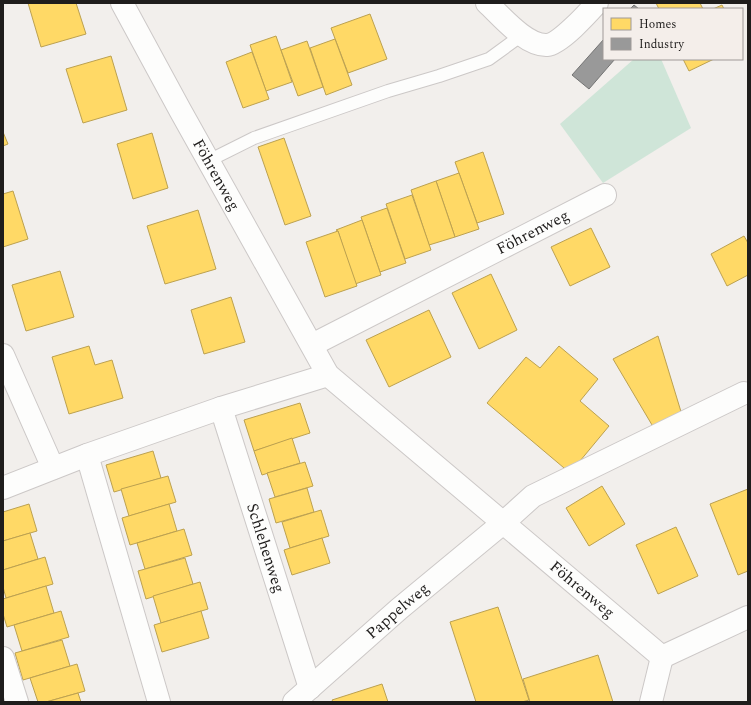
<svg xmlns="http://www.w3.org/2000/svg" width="751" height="705" font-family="Spectral,serif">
<rect width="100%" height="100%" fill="#f2efec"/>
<path fill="#cfe5d8" d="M634,59H661L691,128L603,183L560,124Z"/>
<g fill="#ffd966" stroke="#bca150">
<path d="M28,3H76L86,34L41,47Z"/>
<path d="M656,3H700L703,9H659Z"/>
<path d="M722,5L724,9H713Z"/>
<path d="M370,14L387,59L348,73L331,28Z"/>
<path d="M276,36L292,82L266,91L250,45Z"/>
<path d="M335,39L352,85L326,95L310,48Z"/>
<path d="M307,41L323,87L298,96L281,50Z"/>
<path d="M252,52L269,99L243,108L226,62Z"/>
<path d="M111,56L127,110L83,123L66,69Z"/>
<path d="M683,59H714L689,71Z"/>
<path d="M3,132L8,144L3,146Z"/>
<path d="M152,133L168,188L133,199L117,144Z"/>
<path d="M284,138L311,216L285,225L258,147Z"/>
<path d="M483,152L504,214L477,223L455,162Z"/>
<path d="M459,173L479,229L455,237L436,181Z"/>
<path d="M436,181L455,237L429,245L411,190Z"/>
<path d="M13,191L28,239L3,247V194Z"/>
<path d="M412,195L431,250L405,259L386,204Z"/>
<path d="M387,208L406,263L380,272L361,217Z"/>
<path d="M198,210L216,269L165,284L147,226Z"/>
<path d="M362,220L381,275L355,284L338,231L336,230Z"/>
<path d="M591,228L610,267L570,286L551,247Z"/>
<path d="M338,231L357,286L325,297L306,242Z"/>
<path d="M744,236L748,243V275L727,286L711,254Z"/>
<path d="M60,271L74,317L26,331L12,285Z"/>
<path d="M491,274L517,330L479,349L452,293Z"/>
<path d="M231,297L245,342L204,354L191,310Z"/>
<path d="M429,310L451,357L389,387L366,340Z"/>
<path d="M658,336L682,415L655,430L613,359Z"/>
<path d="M89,346L95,365L112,360L123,398L69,414L52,357Z"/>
<path d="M559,346L598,379L580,401L609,426L570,473L487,403L526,357L540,368Z"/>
<path d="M300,403L310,433L254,451L244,420Z"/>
<path d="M292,438L300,463L262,475L254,451Z"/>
<path d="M153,451L161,478L114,492L106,465Z"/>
<path d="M305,462L313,486L275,497L267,473Z"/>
<path d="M168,476L176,502L129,516L121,489Z"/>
<path d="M602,486L625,524L589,546L566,508Z"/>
<path d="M307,488L314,512L276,523L269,499Z"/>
<path d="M748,489V571L738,575L710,504Z"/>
<path d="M29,504L37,531L3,541V512Z"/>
<path d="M169,504L177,531L130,545L122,518Z"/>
<path d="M321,510L329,536L290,548L282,522Z"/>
<path d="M676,527L698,576L658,594L636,545Z"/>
<path d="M184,529L192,555L145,569L137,543Z"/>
<path d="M30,533L38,559L3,570V541Z"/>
<path d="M322,538L330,563L292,575L284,550Z"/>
<path d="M45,557L53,584L6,598L3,587V570Z"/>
<path d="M185,558L193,584L146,599L138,571Z"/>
<path d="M200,582L208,609L161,623L153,596Z"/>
<path d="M46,586L54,613L7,627L3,614V599Z"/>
<path d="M498,607L529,700L522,702H476L450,622Z"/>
<path d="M61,611L69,637L22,651L14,625Z"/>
<path d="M201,611L209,638L162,652L154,625Z"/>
<path d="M62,640L70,666L23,680L15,653Z"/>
<path d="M598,655L613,702H530L523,679Z"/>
<path d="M77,664L85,691L46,702H38L30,678Z"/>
<path d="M382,684L388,702H333L332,700Z"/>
<path d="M78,693L81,702H46Z"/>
</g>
<g fill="#999" stroke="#747474">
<path d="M634,5L639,9H630Z"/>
<path d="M604,39V59H615L589,89L572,75Z"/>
</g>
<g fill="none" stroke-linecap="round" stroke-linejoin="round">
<g stroke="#ccc8c7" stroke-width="14">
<path id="lane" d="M208,161L254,138L388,91L439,76L489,59L522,35"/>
</g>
<g stroke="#ccc8c7" stroke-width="24">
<g id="street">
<path id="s1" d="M122,3L180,110L328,375L662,657"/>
<path d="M487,3C502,17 526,46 547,45C560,44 588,13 597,3"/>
<path id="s2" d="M312,345L605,195"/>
<path d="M3,355L53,468"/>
<path id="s3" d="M221,408L310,688"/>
<path d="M87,455L159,702"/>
<path d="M3,488L87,455L221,408L328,375"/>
<path d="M662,657L748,617"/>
<path d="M3,658L17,702"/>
<path id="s4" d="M294,702L399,609L503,523L533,496L744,393"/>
<path d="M651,702L662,657"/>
</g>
</g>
<use href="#lane" stroke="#fdfdfc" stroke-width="12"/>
<use href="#street" stroke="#fdfdfc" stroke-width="22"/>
</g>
<g text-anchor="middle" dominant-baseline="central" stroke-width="4" stroke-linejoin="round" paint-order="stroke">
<g font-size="16" fill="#1f1d1c" stroke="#f4eeea">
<text stroke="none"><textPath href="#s1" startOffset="196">Föhrenweg</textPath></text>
<text stroke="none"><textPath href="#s2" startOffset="248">Föhrenweg</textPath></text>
<text stroke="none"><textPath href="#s3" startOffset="147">Schlehenweg</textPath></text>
<text stroke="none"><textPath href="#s1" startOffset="758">Föhrenweg</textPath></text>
<text stroke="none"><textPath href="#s4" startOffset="138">Pappelweg</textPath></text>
</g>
</g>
<rect width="751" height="705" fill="none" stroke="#1f1d1c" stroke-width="8"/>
<rect x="603" y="8" width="140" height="52" fill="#f4eeea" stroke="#9f9a98"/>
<rect x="611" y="18" width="20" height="12" fill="#ffd966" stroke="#9f9a98"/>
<text x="639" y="28" font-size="12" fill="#1f1d1c">Homes</text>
<rect x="611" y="38" width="20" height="12" fill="#999999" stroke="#9f9a98"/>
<text x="639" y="48" font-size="12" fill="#1f1d1c">Industry</text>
</svg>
